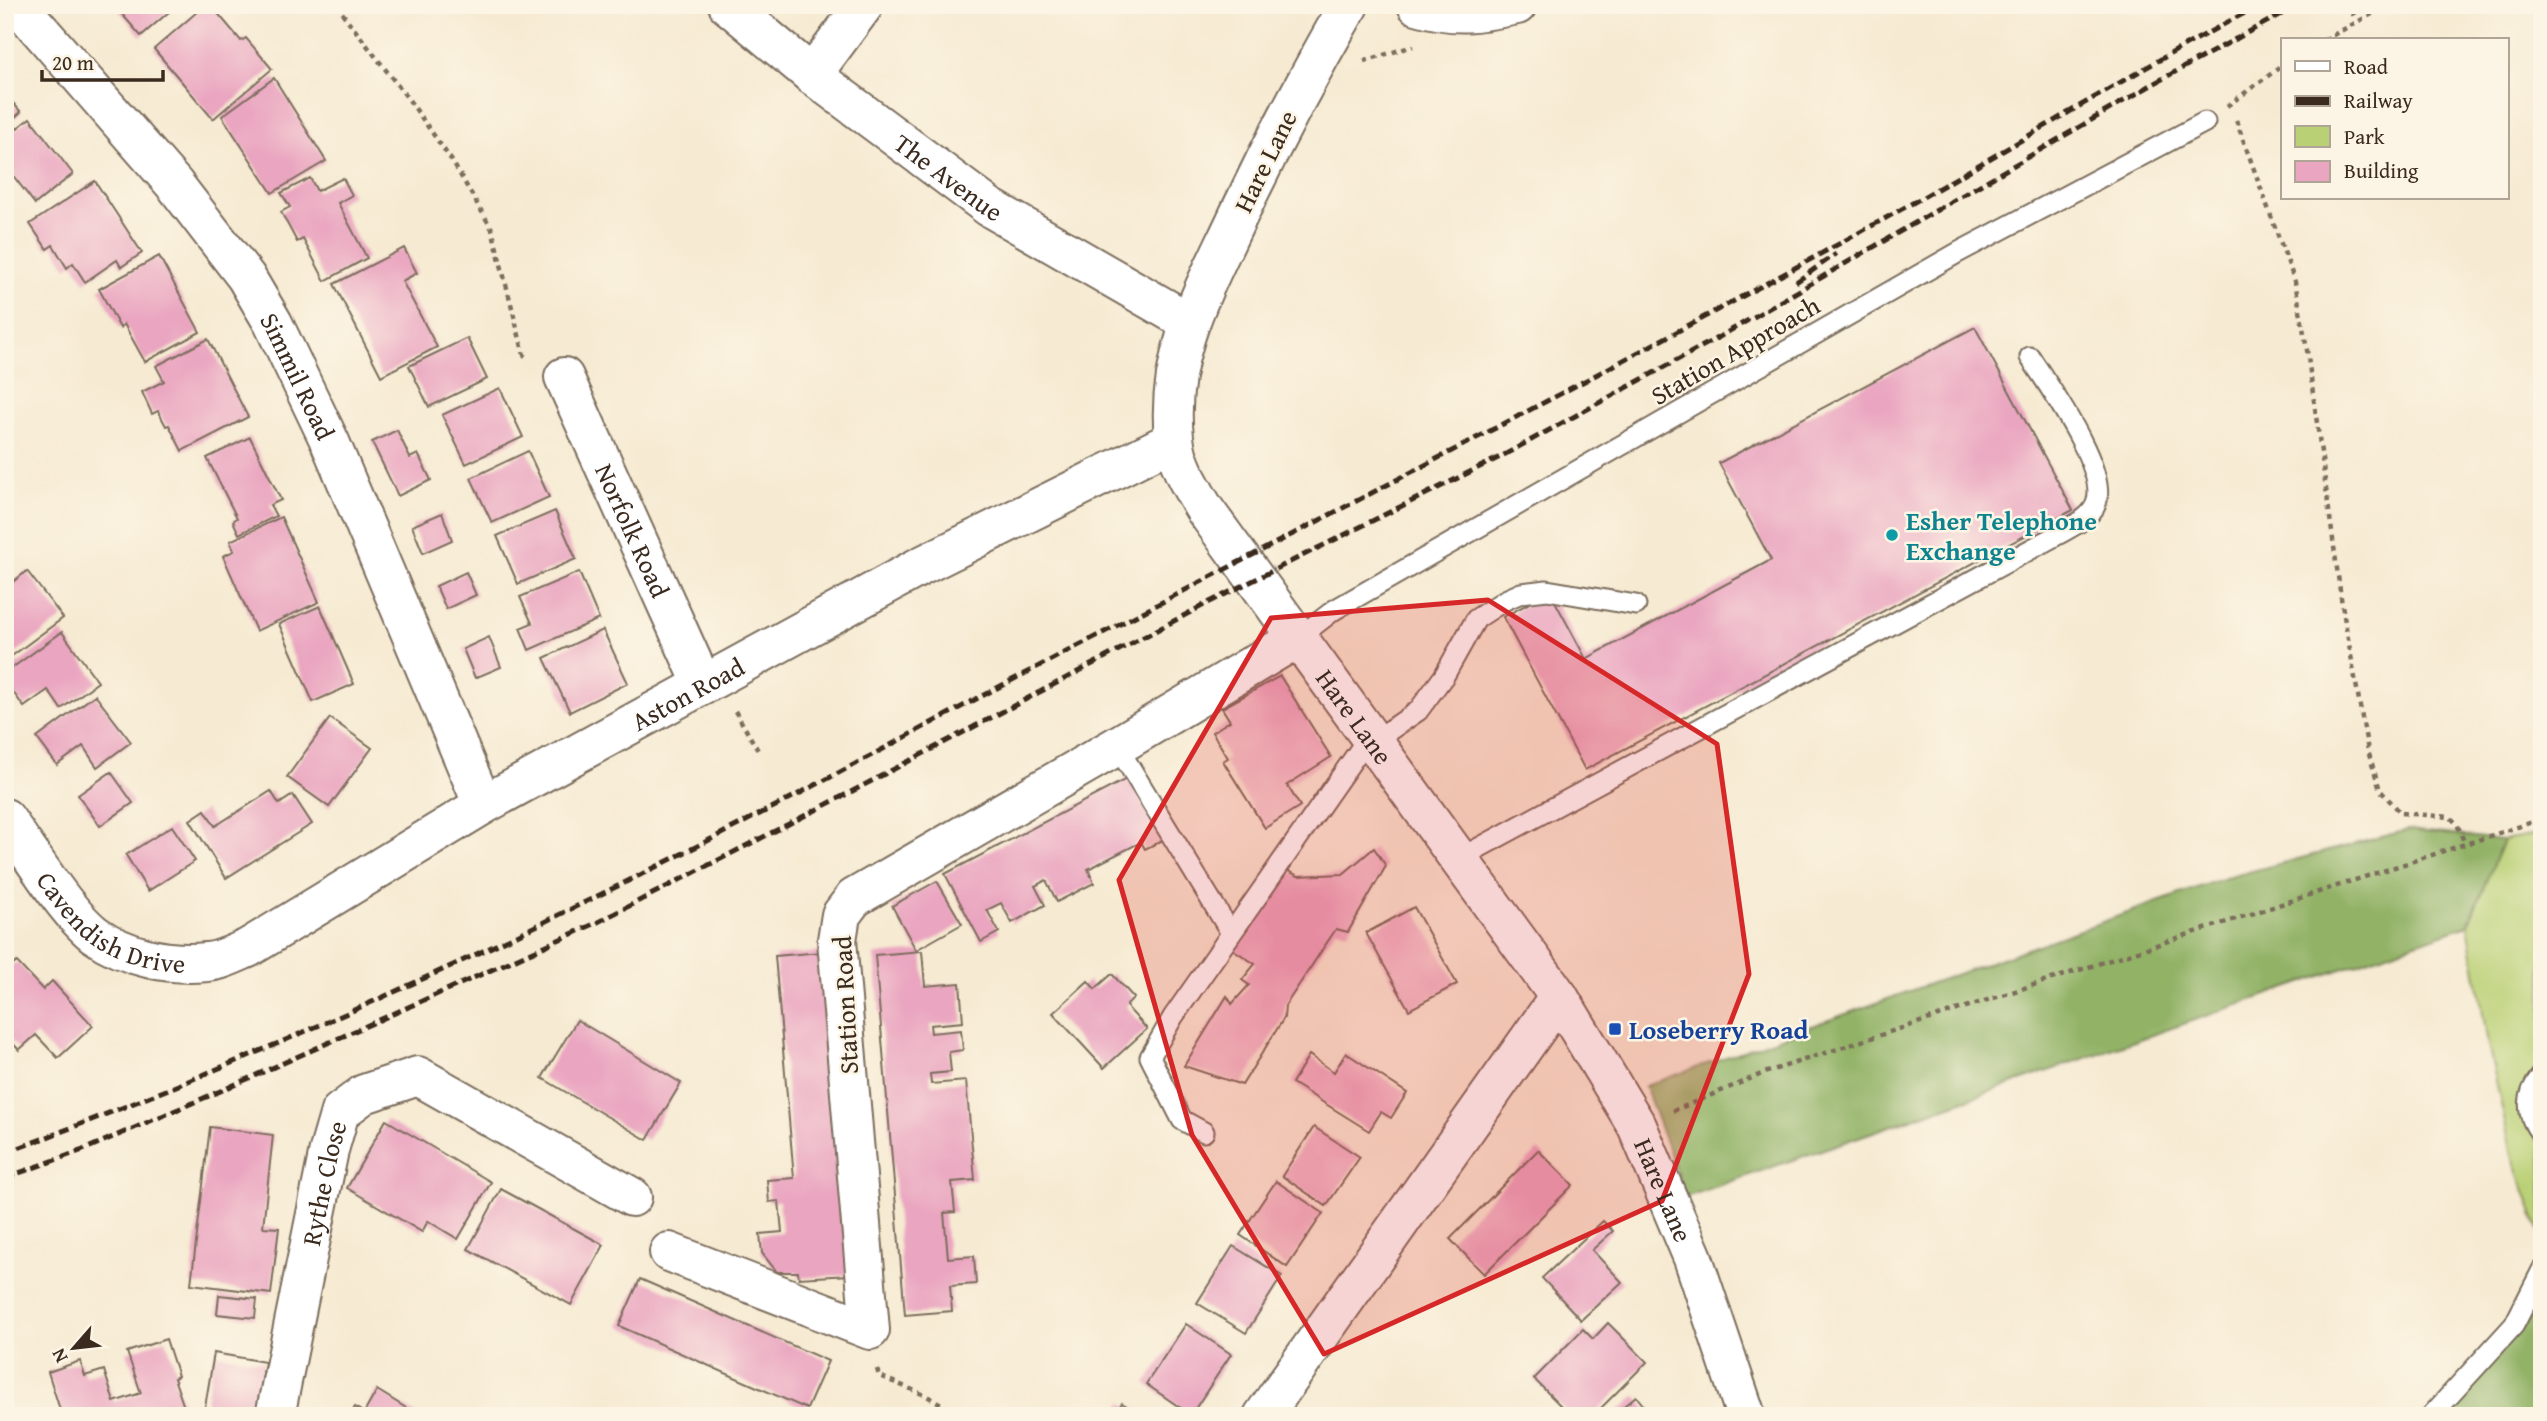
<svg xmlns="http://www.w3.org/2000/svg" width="2547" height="1421" font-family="'Gentium Book Plus',serif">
<rect width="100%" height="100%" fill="#fcf5e5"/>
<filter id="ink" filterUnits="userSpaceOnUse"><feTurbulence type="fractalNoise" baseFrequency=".0143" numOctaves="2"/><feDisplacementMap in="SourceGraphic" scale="14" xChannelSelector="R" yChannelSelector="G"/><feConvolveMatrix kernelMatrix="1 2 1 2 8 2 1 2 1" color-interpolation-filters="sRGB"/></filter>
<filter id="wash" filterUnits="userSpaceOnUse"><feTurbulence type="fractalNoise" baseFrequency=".00686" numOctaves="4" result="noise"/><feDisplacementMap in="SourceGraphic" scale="28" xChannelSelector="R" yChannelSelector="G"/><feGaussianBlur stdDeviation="1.57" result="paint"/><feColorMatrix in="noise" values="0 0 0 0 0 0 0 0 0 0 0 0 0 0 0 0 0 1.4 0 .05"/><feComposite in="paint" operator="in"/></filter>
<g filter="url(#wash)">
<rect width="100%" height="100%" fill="#f6ead2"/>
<path fill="#b9d075" stroke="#7a7d4a" stroke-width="2" d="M2542,833V1239L2512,1155L2488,1044L2468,925L2503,840Z"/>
<g fill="#92b266" stroke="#666e42" stroke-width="2">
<path d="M2408,830L2503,840L2468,925L1686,1197L1645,1086L2222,879Z"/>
<path d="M2542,1295V1416H2443L2533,1314Z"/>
</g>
<g id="blocks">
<g fill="#eaa5c0">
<path d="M114,5H177L141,36Z"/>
<path d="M205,5H211L241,41L246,38L272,69L213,119L154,49Z"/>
<path d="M274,78L326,161L272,193L222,116Z"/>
<path d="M5,94L21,112L5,126Z"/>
<path d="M30,118L73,174L35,204L5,165V138Z"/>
<path d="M310,178L317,191L343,178L352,195L338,203L367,258L325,281L303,239L297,242L281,212L290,207L281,193Z"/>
<path d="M95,181L142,253L121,267L117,260L85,282L73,263L67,268L53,245L47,249L30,224Z"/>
<path d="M404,248L417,273L402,281L437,347L381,376L334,284Z"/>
<path d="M159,256L200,332L145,362L124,324L120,328L99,289Z"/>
<path d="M1975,327L2073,510L1585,770L1503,617L1550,592L1586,659L1771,560L1719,463Z"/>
<path d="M467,338L487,379L429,407L409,366Z"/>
<path d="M208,339L248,417L182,451L169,425L166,426L158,411L152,414L142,392L164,381L156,366Z"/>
<path d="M500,388L523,437L466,464L442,415Z"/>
<path d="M397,430L410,458L418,454L431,480L398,496L372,442Z"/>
<path d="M250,437L281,500L270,505L276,516L239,534L233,521L237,518L207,458Z"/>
<path d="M528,451L549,497L492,523L471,478Z"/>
<path d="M555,511L576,559L518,584L497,536Z"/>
<path d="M442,513L452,540L423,553L412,526Z"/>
<path d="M281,517L319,602L256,631L223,556L234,551L230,541Z"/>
<path d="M27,571L63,618L5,661V588Z"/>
<path d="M466,572L476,595L446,609L436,586Z"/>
<path d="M579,572L599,619L529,650L520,628L532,623L520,597Z"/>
<path d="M320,606L354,684L313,702L279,624Z"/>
<path d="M603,630L628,683L570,712L544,658Z"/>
<path d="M62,632L98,682L61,709L48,690L24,707L5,681V673Z"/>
<path d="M489,637L501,667L475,678L463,649Z"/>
<path d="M1280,676L1331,757L1287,785L1300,806L1265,828L1223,761L1228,758L1212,732L1230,721L1222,708Z"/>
<path d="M95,695L131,742L97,767L83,746L57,765L37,738Z"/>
<path d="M330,718L372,748L329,807L287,777Z"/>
<path d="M111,772L133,803L100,826L78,795Z"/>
<path d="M1130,777L1163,840L1145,849L1141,842L1088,869L1094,883L1057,902L1046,880L1035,886L1045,905L1012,923L1001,903L987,910L999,932L981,942L945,874Z"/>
<path d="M271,791L279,804L293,795L312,824L226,878L190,820L205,810L215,826Z"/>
<path d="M172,826L195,861L148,891L126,855Z"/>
<path d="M1374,848L1386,866L1348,932L1336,929L1285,1006L1284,1018L1242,1085L1184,1066L1227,996L1232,1004L1249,985L1242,980L1255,964L1231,948L1249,919L1258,913L1285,869L1298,876L1343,874Z"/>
<path d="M937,881L962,924L916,950L892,906Z"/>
<path d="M1414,907L1457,984L1409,1010L1366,933Z"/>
<path d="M922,951L925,986L960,983L963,1022L930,1025L931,1033L961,1030L963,1050L949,1052L951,1072L930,1074L931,1084L966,1081L975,1180L952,1182L955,1212L944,1213L948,1258L974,1256L976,1284L950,1286L952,1311L905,1315L875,955Z"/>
<path d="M821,952L850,1275L799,1278L798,1272H777L762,1253L760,1234L782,1232L779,1201L769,1202L767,1180L794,1178L775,956Z"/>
<path d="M5,958L13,965L17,962L43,990L52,981L93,1026L58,1058L36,1035L19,1050L5,1035Z"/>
<path d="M1112,974L1134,998L1126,1006L1147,1029L1104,1068L1053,1013L1088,981L1095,989Z"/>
<path d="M577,1020L681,1083L647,1140L542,1078Z"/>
<path d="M1346,1053L1407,1093L1391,1118L1381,1112L1369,1131L1292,1083L1309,1055L1334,1072Z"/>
<path d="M386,1120L491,1182L458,1239L428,1221L422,1232L347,1188Z"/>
<path d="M210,1127L273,1135L263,1227L279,1228L271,1294L191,1284Z"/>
<path d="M1314,1127L1360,1157L1326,1206L1282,1176Z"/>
<path d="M1538,1150L1573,1185L1484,1274L1450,1239Z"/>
<path d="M1276,1181L1323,1213L1287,1267L1240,1235Z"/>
<path d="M501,1189L604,1245L571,1305L468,1249Z"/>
<path d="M1603,1221L1613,1231L1592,1250L1622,1282L1581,1320L1542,1278Z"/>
<path d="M1233,1246L1282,1276L1246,1333L1197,1303Z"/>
<path d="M640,1279L828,1361L807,1409L619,1326Z"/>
<path d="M219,1295L257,1299L255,1318L217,1314Z"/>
<path d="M1608,1323L1647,1362L1593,1416H1571L1534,1379L1583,1329L1593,1339Z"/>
<path d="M1186,1324L1231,1354L1191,1415L1146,1384Z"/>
<path d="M166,1339L178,1376L174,1378L187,1416H62L48,1372L80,1361L85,1376L104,1370L114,1402L141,1393L127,1352Z"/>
<path d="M214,1353L265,1362L256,1416L204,1413Z"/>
<path d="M377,1390L419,1416H350L355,1407L364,1413Z"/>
<path d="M1636,1396L1652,1416H1612Z"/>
<path d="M1122,1403L1143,1416H1113Z"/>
</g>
</g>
</g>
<g filter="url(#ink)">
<use href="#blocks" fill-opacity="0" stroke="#7c6d5d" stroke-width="2"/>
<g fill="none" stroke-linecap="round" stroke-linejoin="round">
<g stroke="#7c6d5d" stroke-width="23">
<g id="lane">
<path d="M1298,638L1334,610L1959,252L2205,122"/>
<path d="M1374,741L1418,711L1444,676L1476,619L1505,600L1521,593L1547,590L1636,605"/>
<path d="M1117,746L1231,933"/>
<path d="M1460,858L2059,534C2072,526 2090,519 2096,504C2109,470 2049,387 2030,357"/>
<path d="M2542,1075C2525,1095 2525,1115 2542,1135"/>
<path d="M1204,1132L1182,1120L1150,1057L1173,1017L1370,735"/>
<path d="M2431,1416L2514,1325L2542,1270"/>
</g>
</g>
<g stroke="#7c6d5d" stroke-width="42">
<g id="street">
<path id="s1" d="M18,5L175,185L246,277L273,323L330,442L483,805"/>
<path id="s2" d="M728,5L812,75L989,207L1189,322"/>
<path d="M1417,5C1456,17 1477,13 1517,5"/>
<path d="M812,75L864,5"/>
<path id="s3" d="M564,377L703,685"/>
<path id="s4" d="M5,818C29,851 64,910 94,934C125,957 169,966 207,962C221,961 236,953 248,948L483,805L919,567L1174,440"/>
<path d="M669,1252L870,1330L837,940L841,915L854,898L1117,746L1298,638"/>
<path id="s5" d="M275,1416L329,1150L340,1112L364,1094L418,1076L632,1197"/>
<path d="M1263,1416L1559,997"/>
</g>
</g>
<g stroke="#7c6d5d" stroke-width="42">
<g id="secondary">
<path id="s6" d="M1349,5C1309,74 1272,144 1238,216C1205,287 1165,356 1174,437C1176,463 1191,487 1205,510L1559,997L1637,1126L1693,1258L1746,1416"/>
</g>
</g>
<g stroke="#7c6d5d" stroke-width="4.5" stroke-dasharray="5 5" stroke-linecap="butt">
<path d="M336,5L412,104L452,161L492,229L524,355L529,358"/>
<path d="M2347,5L2352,14L2366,5"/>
<path d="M2324,40L2383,8L2381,5"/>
<path d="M1364,61L1413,46"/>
<path d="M2227,106L2283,65"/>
<path d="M2236,120L2295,282L2307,350L2342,605L2368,751L2380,790L2401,813L2450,817L2457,824L2465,844"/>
<path d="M735,711L759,752"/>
<path d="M1673,1111L1764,1073L2542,819"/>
<path d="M877,1369L879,1376L925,1395L963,1416"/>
</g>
<use href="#lane" stroke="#fff" stroke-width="19"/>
<use href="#street" stroke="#fff" stroke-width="38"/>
<use href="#secondary" stroke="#fff" stroke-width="38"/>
<g stroke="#3b2a1e" stroke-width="5" stroke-dasharray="10 5" stroke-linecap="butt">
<path d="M1796,282L1836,254"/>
<path d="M5,1153C259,1058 507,945 748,820C839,774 928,724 1018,677C1308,526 1598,377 1884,219C2010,149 2132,72 2260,5"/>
<path d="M5,1178L83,1150L225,1089L594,924L845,795L1206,604L1502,456L1721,336L2153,84L2298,5"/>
</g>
</g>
</g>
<path fill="#d62828" fill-opacity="0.2" stroke="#d62828" stroke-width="5" stroke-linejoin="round" d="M1488,600L1717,744L1749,974L1662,1201L1324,1354L1192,1135L1119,880L1271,618Z"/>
<circle fill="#0f9aa8" stroke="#fcf5e5" stroke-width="2.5" cx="1892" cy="535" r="7"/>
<rect fill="#1a4fb4" stroke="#fcf5e5" stroke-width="2.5" x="1608" y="1022" width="14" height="14" rx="3.5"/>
<g text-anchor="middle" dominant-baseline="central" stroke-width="5" stroke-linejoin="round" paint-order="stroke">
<g font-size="26" fill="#3b2a1e" stroke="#fcf5e5">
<text transform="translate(1265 161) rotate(-64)">Hare Lane</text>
<text stroke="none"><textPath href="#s2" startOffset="280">The Avenue</textPath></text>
<text transform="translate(1735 350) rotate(-30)">Station Approach</text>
<text stroke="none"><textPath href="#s1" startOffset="467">Simmil Road</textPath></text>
<text stroke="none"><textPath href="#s3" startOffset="168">Norfolk Road</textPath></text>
<text stroke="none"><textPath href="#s4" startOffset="817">Aston Road</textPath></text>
<text stroke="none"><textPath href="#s6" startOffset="807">Hare Lane</textPath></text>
<text stroke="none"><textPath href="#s4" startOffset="156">Cavendish Drive</textPath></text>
<text transform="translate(845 1005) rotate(-93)">Station Road</text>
<text stroke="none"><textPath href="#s5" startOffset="238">Rythe Close</textPath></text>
<text stroke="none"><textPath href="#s6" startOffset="1374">Hare Lane</textPath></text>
</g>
<g font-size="26" font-weight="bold" fill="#0d838f" stroke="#fcf5e5" text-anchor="start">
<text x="1906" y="520">Esher Telephone<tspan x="1906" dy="30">Exchange</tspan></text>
</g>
<g font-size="26" font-weight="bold" fill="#164399" stroke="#fcf5e5" text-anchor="start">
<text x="1629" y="1029">Loseberry Road</text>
</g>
</g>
<rect width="2547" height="1421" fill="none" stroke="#fcf5e5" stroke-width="28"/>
<rect x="2281" y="38" width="228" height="161" fill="#fcf5e5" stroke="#afa495" stroke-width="2"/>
<rect x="2295" y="61" width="35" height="10" fill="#ffffff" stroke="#afa495" stroke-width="2"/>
<text x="2344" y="74" font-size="21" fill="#3b2a1e">Road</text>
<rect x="2295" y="96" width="35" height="10" fill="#3b2a1e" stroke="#afa495" stroke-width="2"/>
<text x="2344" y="108" font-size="21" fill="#3b2a1e">Railway</text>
<rect x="2295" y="126" width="35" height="21" fill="#b9d075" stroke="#afa495" stroke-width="2"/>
<text x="2344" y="144" font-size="21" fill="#3b2a1e">Park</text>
<rect x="2295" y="161" width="35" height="21" fill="#eaa5c0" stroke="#afa495" stroke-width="2"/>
<text x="2344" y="178" font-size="21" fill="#3b2a1e">Building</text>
<g transform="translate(74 1348) rotate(242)" stroke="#fcf5e5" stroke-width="5" paint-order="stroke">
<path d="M0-5L12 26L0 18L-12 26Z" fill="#3b2a1e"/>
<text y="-10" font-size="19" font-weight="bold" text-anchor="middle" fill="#3b2a1e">N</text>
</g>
<path d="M42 70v10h121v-10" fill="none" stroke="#3b2a1e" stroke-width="3.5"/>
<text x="52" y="70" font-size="21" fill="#3b2a1e" stroke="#fcf5e5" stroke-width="5" paint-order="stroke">20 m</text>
</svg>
